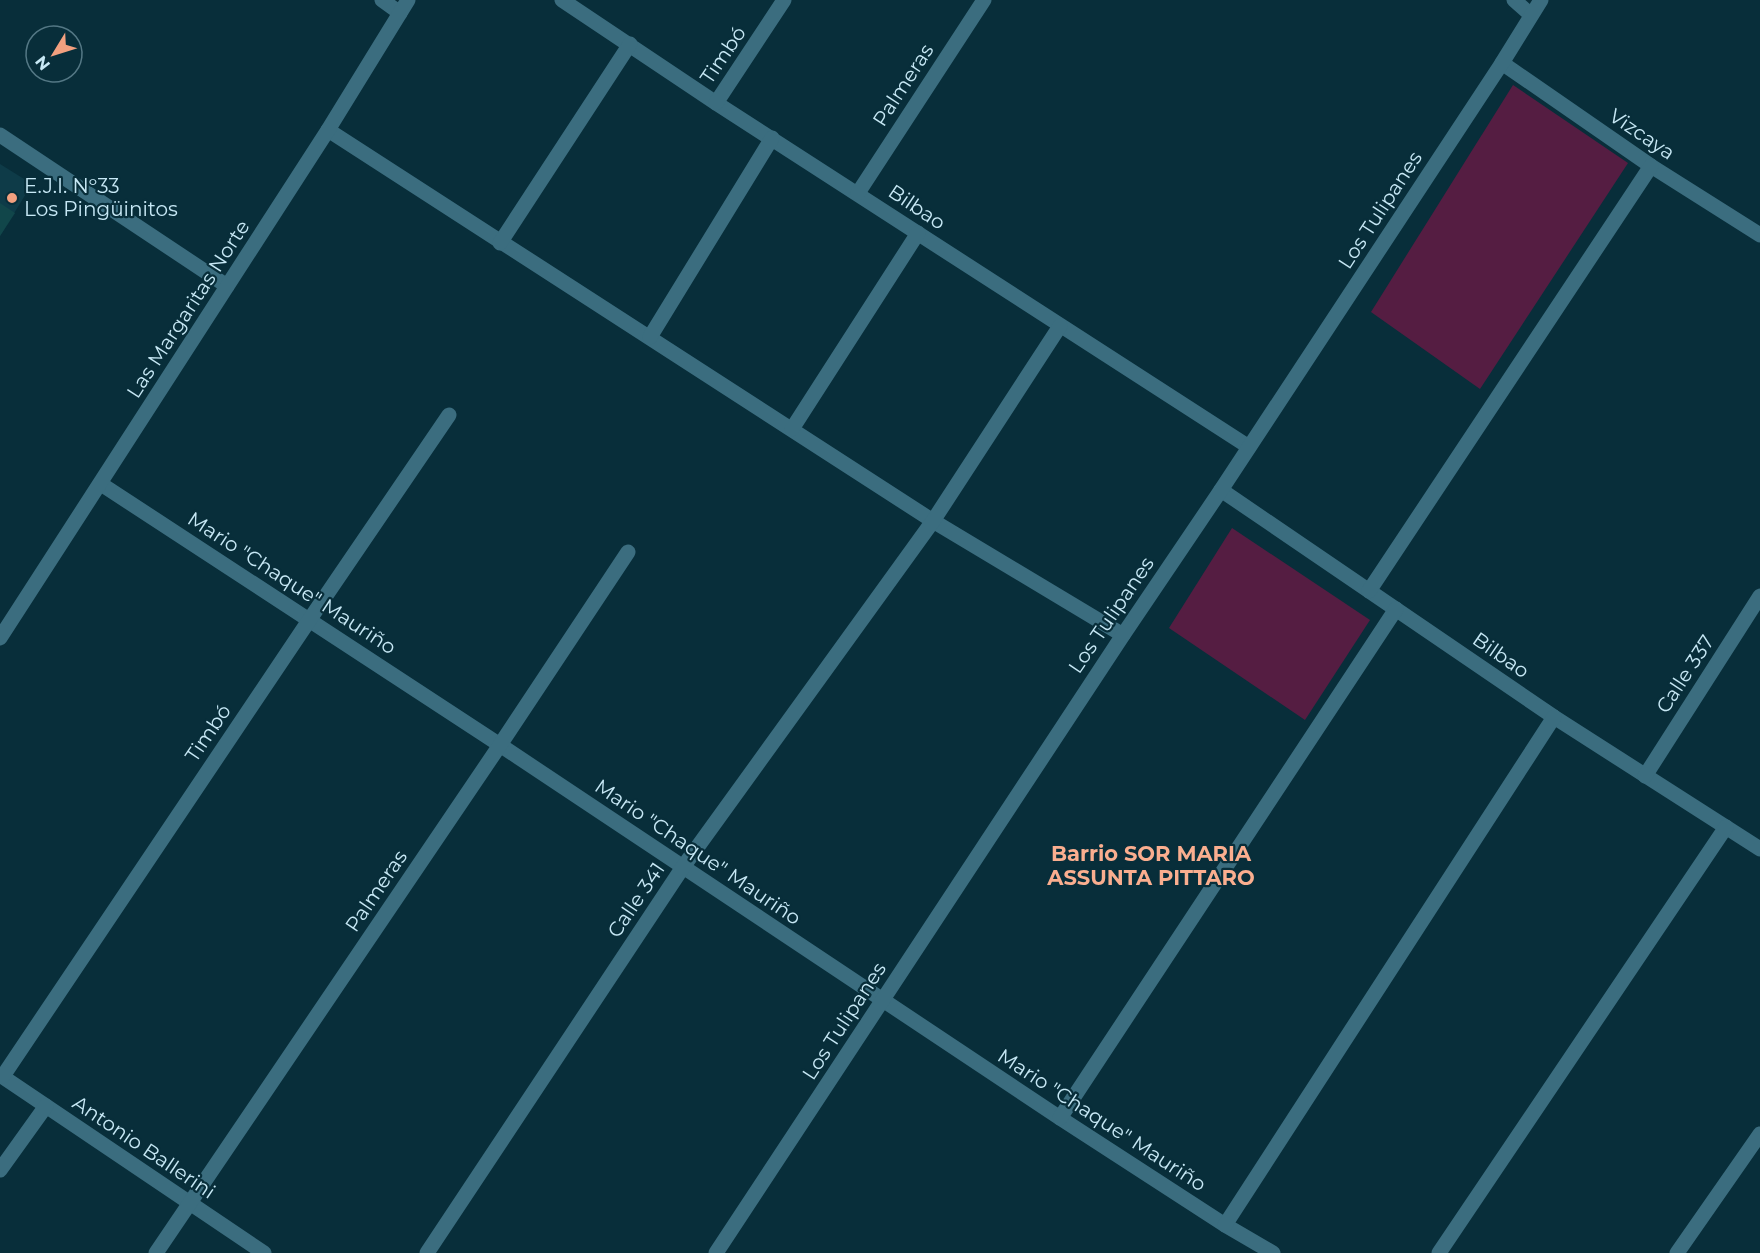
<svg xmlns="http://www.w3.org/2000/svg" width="1760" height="1253" font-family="Montserrat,sans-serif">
<rect width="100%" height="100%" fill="#082e3a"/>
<path fill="#0e3b48" d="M0,164L32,184L0,236Z"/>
<g fill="#551d42">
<path d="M1513,85L1628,163L1480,389L1371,312Z"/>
<path d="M1232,528L1370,620L1305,720L1169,628Z"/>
</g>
<path fill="#11464a" d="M0,203L15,213L0,236Z"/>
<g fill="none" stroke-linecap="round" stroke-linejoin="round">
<g stroke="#3b6d7f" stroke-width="15">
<path d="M382,0L400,13"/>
<path d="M562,0L716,103L1249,447"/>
<path d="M1514,0L1531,15"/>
<path d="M1502,63L1651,166L1760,235"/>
<path d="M716,103L784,0"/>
<path d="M328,130L933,521L1123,635"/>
<path d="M0,135L227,286"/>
<path d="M858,193L984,0"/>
<path d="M500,243L630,44"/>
<path d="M650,337L772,138"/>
<path d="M792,429L918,233"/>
<path d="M101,484L500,745L1060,1118L1225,1225L1273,1253"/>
<path d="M1221,490L1554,717L1760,849"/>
<path d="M1369,591L1651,166"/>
<path d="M0,638L328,130L408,0"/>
<path d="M1645,776L1760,596"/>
<path d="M0,1075L264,1253"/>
<path d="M3,1076L310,619L449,415"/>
<path d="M1060,1118L1396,609"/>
<path d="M0,1170L46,1106"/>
<path d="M1225,1225L1554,717"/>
<path d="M156,1253L500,745L628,552"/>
<path d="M427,1253L683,867L933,521L1060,326"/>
<path d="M716,1253L1123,635L1221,490L1502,63L1541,0"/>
<path d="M1439,1253L1726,827"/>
<path d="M1677,1253L1760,1134"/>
</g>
</g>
<circle fill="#f2a07f" stroke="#082e3a" stroke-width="2" cx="12" cy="198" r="6"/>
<g text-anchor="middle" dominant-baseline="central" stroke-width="4.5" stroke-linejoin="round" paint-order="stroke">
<g font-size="20" fill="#c7e8f5" stroke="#082e3a">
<text transform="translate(723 55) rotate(-56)">Timbó</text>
<text transform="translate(903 85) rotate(-57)">Palmeras</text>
<text transform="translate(1642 134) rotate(34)">Vizcaya</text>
<text transform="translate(917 207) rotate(34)">Bilbao</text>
<text transform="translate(1380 210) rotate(-57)">Los Tulipanes</text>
<text transform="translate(188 309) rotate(-57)">Las Margaritas Norte</text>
<text transform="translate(292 583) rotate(33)">Mario "Chaque" Mauriño</text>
<text transform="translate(1111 615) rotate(-56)">Los Tulipanes</text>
<text transform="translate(1501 655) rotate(35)">Bilbao</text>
<text transform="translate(1685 674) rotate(-57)">Calle 337</text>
<text transform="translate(208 733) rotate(-56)">Timbó</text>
<text transform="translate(698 852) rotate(34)">Mario "Chaque" Mauriño</text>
<text transform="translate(376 891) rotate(-56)">Palmeras</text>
<text transform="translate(636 900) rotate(-56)">Calle 341</text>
<text transform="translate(844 1021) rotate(-57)">Los Tulipanes</text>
<text transform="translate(1102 1120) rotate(33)">Mario "Chaque" Mauriño</text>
<text transform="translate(144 1147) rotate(34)">Antonio Ballerini</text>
</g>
<g font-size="20" fill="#c7e8f5" stroke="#082e3a" text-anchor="start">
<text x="24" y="186">E.J.I. Nº33<tspan x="24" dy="23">Los Pingüinitos</tspan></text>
</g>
<g font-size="21" font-weight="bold" fill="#faae8f" stroke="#082e3a">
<text x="1151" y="853">Barrio SOR MARIA<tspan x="1151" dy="24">ASSUNTA PITTARO</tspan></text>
</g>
</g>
<g transform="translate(54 54) rotate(232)"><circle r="28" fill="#082e3a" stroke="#547885" stroke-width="1.5"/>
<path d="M0-4.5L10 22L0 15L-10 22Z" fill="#f2a07f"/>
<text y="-9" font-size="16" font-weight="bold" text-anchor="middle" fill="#c7e8f5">N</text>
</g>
</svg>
